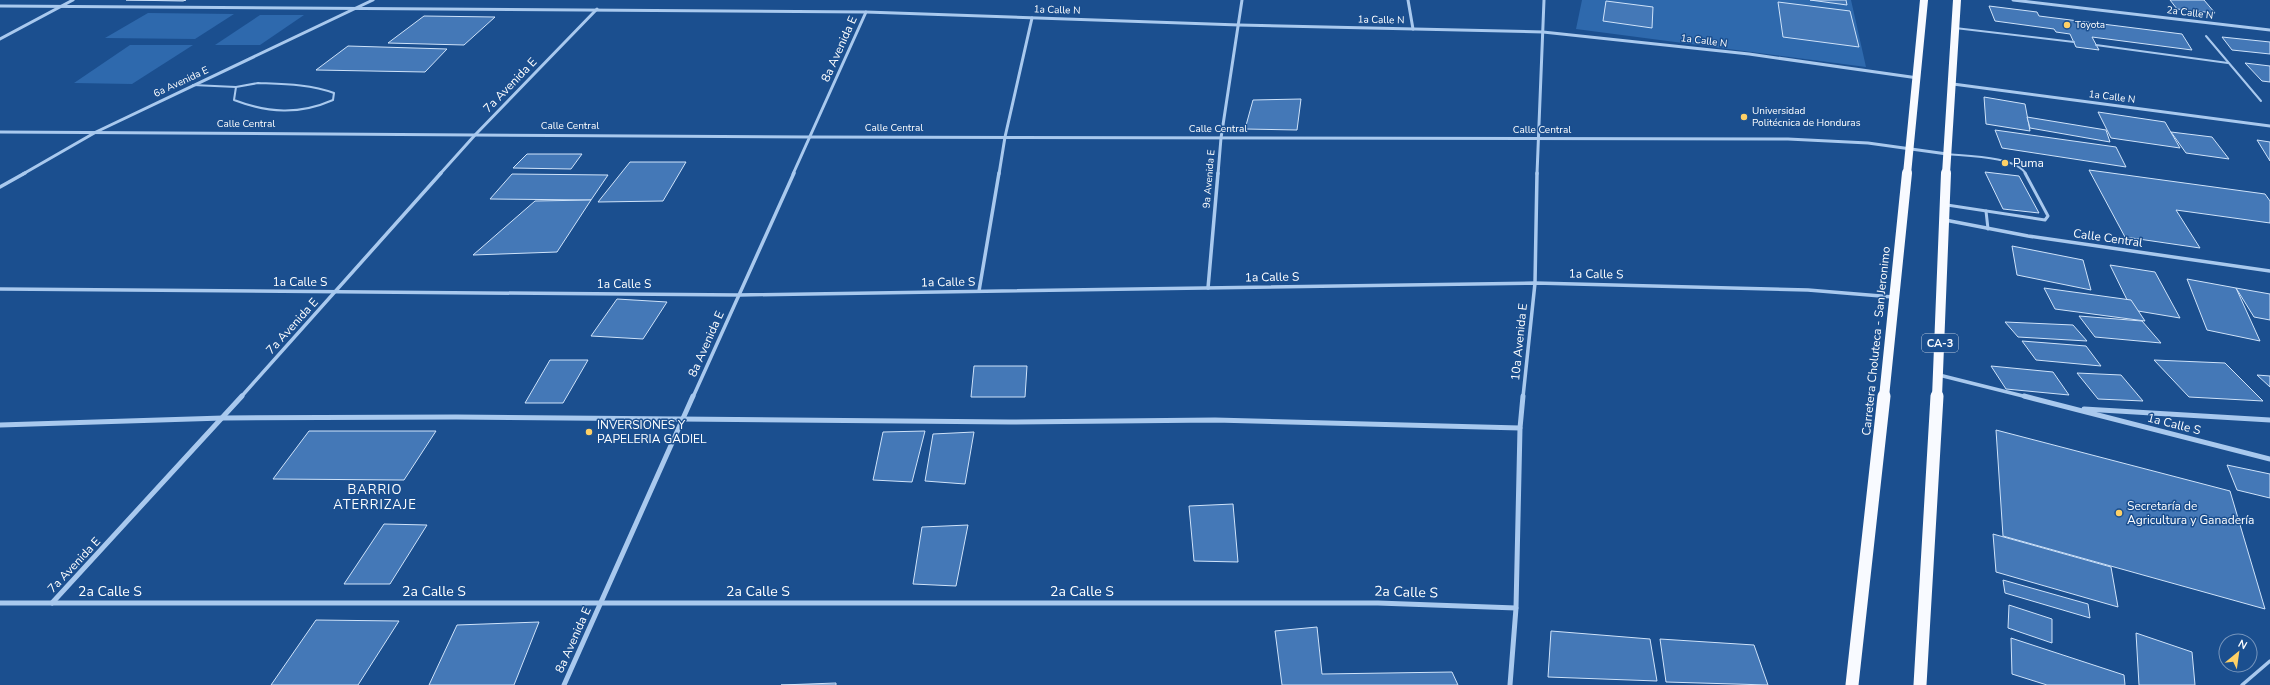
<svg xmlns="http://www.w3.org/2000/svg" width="2270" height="685" font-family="'Nunito Sans',sans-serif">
<rect width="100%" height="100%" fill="#1b4f8f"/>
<g fill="#2e69ad">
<path d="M1582,0H1810L1846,5V0H1851L1866,67L1576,29Z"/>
<path d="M148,13L234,14L195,39L105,38Z"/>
<path d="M260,15H304L260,45H215Z"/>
<path d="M130,45H193L132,84L74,83Z"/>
</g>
<g fill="#4478b7" stroke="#cfe3fa">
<path d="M126,0H186L183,1Z"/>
<path d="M1810,0H1846L1847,5Z"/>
<path d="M2170,0H2204L2215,13L2177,9Z"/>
<path d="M1606,1L1653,7L1652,28L1603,21Z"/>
<path d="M1778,2L1850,11L1859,47L1783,37Z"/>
<path d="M1989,6L2037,12L2039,16L2182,34L2192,50L2092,37L2099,50L2076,47L2070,34L2056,32L2054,29L1995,21Z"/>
<path d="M424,16L495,17L464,45L388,43Z"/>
<path d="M2222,37L2270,42V54L2232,50Z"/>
<path d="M348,46L447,49L425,72L316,70Z"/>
<path d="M2245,63L2270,66V82L2262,81Z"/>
<path d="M1984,97L2025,104L2030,131L1986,124Z"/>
<path d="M1301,99L1297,130L1245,129L1253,100Z"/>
<path d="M2098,112L2165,122L2180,148L2111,138Z"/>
<path d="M2027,117L2106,130L2110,142L2030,128Z"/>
<path d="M1995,130L2116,147L2126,167L2002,148Z"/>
<path d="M2171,132L2212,137L2229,159L2186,153Z"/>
<path d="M2257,140L2270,142V161Z"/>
<path d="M527,154H582L571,169L513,168Z"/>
<path d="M630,162H686L663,201L598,202Z"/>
<path d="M2089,170L2265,194L2270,201V223L2176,210L2200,248L2125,237Z"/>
<path d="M1985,172L2019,176L2039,213L2003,209Z"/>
<path d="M512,174L608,175L591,200L490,199Z"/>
<path d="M591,200L557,252L473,255L535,201Z"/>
<path d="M2012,246L2083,260L2091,290L2017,275Z"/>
<path d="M2110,265L2155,272L2180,318L2132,310Z"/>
<path d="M2187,279L2236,288L2260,341L2207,330Z"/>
<path d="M2044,288L2131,300L2145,321L2055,309Z"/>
<path d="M2236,288L2270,294V320L2254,317Z"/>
<path d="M617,299L667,302L643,339L591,336Z"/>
<path d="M2079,316L2142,321L2161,343L2095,337Z"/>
<path d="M2005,322L2073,325L2087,341L2018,337Z"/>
<path d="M2022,341L2086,346L2101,366L2036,360Z"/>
<path d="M550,360H588L563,403H525Z"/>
<path d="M2154,360L2225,363L2263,401L2189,397Z"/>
<path d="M974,366H1027L1025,397H971Z"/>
<path d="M1991,366L2053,372L2069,395L2006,389Z"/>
<path d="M2077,373L2121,375L2143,401L2098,399Z"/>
<path d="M2257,375L2270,376V387Z"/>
<path d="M1996,430L2230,491L2265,609L2003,536Z"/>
<path d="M309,431H436L404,480L273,479Z"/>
<path d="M925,431L912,482L873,480L883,432Z"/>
<path d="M974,432L965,484L925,481L933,434Z"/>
<path d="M2227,465L2270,474V498L2237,490Z"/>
<path d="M1233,504L1238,562L1194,561L1189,506Z"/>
<path d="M384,524L427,525L390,584H344Z"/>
<path d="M968,525L956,586L913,584L922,527Z"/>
<path d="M1993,534L2111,567L2118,607L1996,572Z"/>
<path d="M2003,580L2088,604L2090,618L2005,593Z"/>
<path d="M2009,605L2052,619V643L2008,628Z"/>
<path d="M316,620L399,621L358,685H271Z"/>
<path d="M539,622L514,685H429L457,625Z"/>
<path d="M1317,627L1322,674L1452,672L1458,685H1282L1275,631Z"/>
<path d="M1551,631L1650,639L1657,681L1548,677Z"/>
<path d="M2136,633L2192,652L2195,685H2139Z"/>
<path d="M2011,638L2124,675L2125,685H2047L2012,674Z"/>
<path d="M1660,639L1754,645L1768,685L1666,682Z"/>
<path d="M836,683V685H781Z"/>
</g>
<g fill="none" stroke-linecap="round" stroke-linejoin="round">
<g stroke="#a9c9ee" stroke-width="2">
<path d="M1955,28L2074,42"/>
<path d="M2206,36L2261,101"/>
<path d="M2096,45L2228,63"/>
<path d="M258,83C283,84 310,84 334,93L333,100C299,115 268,113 234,100L236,87Z"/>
<path d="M193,85L236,87"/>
<path d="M1947,154C1966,156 2016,156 2026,174"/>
</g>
<g stroke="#a9c9ee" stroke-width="3">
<path d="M1947,205L2045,220L2048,216L2025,173"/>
<path d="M1986,211L1988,229"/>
</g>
<path stroke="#a9c9ee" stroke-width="3.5" d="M2242,685L2270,661"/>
<g stroke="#a9c9ee" stroke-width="3">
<path d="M1408,0L1413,29"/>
<path d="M2013,0L2270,30"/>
<path d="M0,6L866,12L1239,25L1543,32L1749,54L1918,78"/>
<path d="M0,39L73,0"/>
<path d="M1953,84L2270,126"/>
<path d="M0,132L810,137L1788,139L1868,143L1947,154"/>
<path d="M23,174L96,132L373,0"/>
<path d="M440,174L475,135L597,9"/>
<path d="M793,174L866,12"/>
<path d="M999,174L1005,137L1032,18"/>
<path d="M1218,174L1221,138L1242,0"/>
<path d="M1537,174L1544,0"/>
</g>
<g stroke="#a9c9ee" stroke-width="3.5">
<path d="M0,187L25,173"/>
<path d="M1945,220L2028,236L2270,271"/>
<path d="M1208,288L1218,173"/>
<path d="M0,289L739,295L1535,283L1808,290L1893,297"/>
<path d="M979,291L999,173"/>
<path d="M1939,375L2027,397"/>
<path d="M241,397L441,173"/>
<path d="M693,397L794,173"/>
<path d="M1523,397L1535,283L1537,173"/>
</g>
<g stroke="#a9c9ee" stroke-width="5">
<path d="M2024,396L2270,459"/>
<path d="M2084,409L2270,420"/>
<path d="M0,425L223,418L456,417L1010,422L1215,420L1520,428"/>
<path d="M0,603H1378L1516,608"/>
<path d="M52,603L242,396"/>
<path d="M564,685L693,396"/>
<path d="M1510,685L1516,608L1520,428L1523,396"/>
</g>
<g stroke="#f8faff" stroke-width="8">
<path d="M1907,174L1924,0"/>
<path d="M1946,174L1957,0"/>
</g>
<g stroke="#f8faff" stroke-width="10">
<path d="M1884,397L1907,173"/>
<path d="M1937,397L1946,173"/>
</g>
<g stroke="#f8faff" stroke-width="13">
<path d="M1852,685L1884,396"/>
<path d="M1920,685L1937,396"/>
</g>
</g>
<g fill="#ffd166" stroke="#1b4f8f" stroke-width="1.5">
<circle cx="2067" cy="25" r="4"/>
<circle cx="1744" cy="117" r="4"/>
<circle cx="2005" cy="163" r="4"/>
<circle cx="589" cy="432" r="4"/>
<circle cx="2119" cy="513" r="4"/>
</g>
<g text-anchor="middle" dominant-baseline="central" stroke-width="3" stroke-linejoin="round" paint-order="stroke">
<g font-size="10" fill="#fff" stroke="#1b4f8f">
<text transform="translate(1057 10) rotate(2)">1a Calle N</text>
<text transform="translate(2190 13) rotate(7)">2a Calle N</text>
<text transform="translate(1381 20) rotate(1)">1a Calle N</text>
<text transform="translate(1704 41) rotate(7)">1a Calle N</text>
<text transform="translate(181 82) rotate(-25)">6a Avenida E</text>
<text transform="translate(2112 97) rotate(7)">1a Calle N</text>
<text x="246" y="124">Calle Central</text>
<text x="570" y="126">Calle Central</text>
<text x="894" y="128">Calle Central</text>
<text x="1218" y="129">Calle Central</text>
<text x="1542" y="130">Calle Central</text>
<text transform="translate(1209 179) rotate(-85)">9a Avenida E</text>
</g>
<g font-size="10" fill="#fff" stroke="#1b4f8f" text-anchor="start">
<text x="2075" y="25">Toyota</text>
<text x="1752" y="111">Universidad<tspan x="1752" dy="12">Politécnica de Honduras</tspan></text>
</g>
<rect fill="#1b4f8f" stroke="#bbcadd" stroke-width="1" x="1922" y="334" width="36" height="18" rx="3"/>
<g font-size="11" font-weight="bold" fill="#fff">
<text x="1940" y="343">CA-3</text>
</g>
<g font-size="12" fill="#fff" stroke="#1b4f8f">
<text transform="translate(839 49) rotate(-66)">8a Avenida E</text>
<text transform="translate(510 85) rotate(-46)">7a Avenida E</text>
<text transform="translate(2108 238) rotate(8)">Calle Central</text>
<text transform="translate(1596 274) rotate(1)">1a Calle S</text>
<text transform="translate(1272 277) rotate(-1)">1a Calle S</text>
<text x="300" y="282">1a Calle S</text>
<text transform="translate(948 282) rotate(-1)">1a Calle S</text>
<text x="624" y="284">1a Calle S</text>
<text transform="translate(292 326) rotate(-48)">7a Avenida E</text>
<text transform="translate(1876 341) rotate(-84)">Carretera Choluteca - San Jeronimo</text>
<text transform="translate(1519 342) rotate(-84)">10a Avenida E</text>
<text transform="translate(706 344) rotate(-66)">8a Avenida E</text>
<text transform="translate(2174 424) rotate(14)">1a Calle S</text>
<text transform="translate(74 565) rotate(-47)">7a Avenida E</text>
<text transform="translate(573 640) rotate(-66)">8a Avenida E</text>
</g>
<g font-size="12" fill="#fff" stroke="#1b4f8f" text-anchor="start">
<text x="2013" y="163">Puma</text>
<text x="597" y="425">INVERSIONES Y<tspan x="597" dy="14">PAPELERIA GADIEL</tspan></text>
<text x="2127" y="506">Secretaría de<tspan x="2127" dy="14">Agricultura y Ganadería</tspan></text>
</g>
<g font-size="13" letter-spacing="1" fill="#fff" stroke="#1b4f8f">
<text x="375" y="490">BARRIO<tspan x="375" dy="15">ATERRIZAJE</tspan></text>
</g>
<g font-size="14" fill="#fff" stroke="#1b4f8f">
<text x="110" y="591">2a Calle S</text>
<text x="434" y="591">2a Calle S</text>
<text x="758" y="591">2a Calle S</text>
<text x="1082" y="591">2a Calle S</text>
<text transform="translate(1406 592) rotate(2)">2a Calle S</text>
</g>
</g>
<g transform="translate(2238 653) rotate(29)"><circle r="19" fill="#1b4f8f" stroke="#7695bc"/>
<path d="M0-3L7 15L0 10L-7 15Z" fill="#ffd166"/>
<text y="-6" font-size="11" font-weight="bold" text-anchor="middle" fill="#ffffff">N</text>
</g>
</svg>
